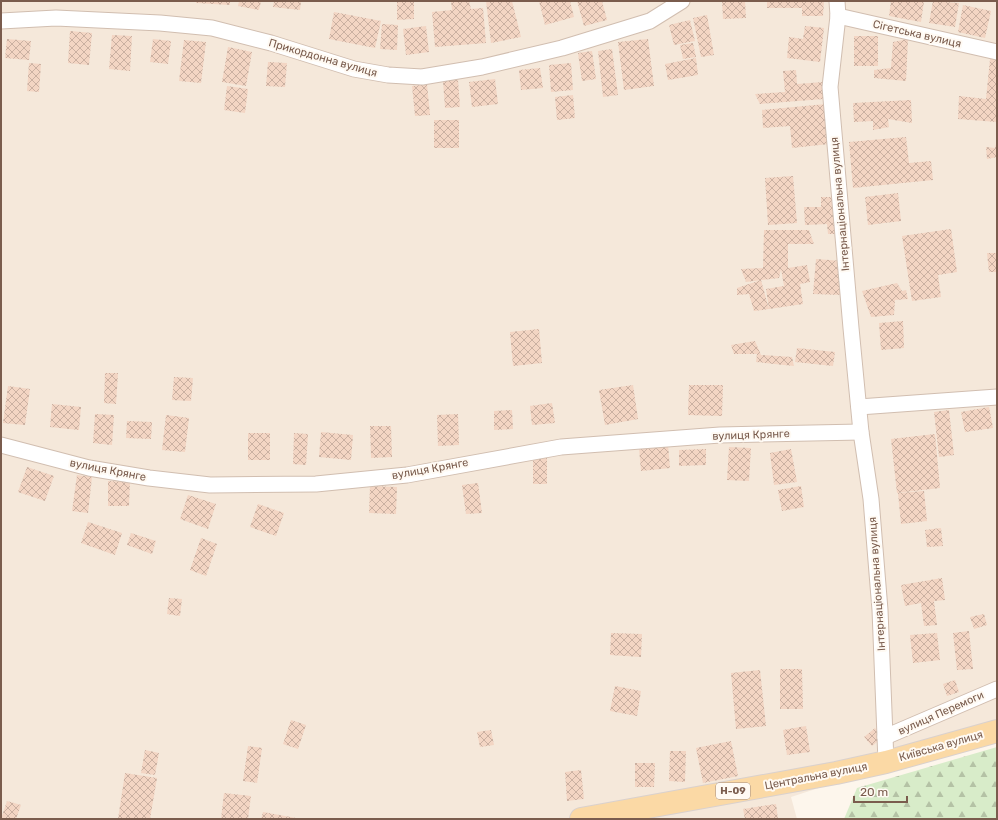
<svg xmlns="http://www.w3.org/2000/svg" width="998" height="820" font-family="Rubik,sans-serif">
<defs>
<pattern id="forest-firs" width="22" height="20" patternUnits="userSpaceOnUse"><rect width="22" height="20" fill="#d8ecc9"/><path d="M5 1l3.5 6h-7zM16 11l3.5 6h-7z" fill="#b4c2a5"/></pattern>
<pattern id="building-cross-hatch" width="8" height="8" patternUnits="userSpaceOnUse"><rect width="8" height="8" fill="#f3d5c3"/><path d="M0 0l8 8M0 8l8-8" fill="none" stroke="#cab0a1"/></pattern>
</defs>
<rect width="100%" height="100%" fill="#fdf6ec"/>
<path fill="#f5e8da" d="M1,1H997V730L791,797L797,819H1Z"/>
<path fill="url(#forest-firs)" d="M997,747V819H844L857,788Z"/>
<g fill="url(#building-cross-hatch)">
<path d="M196,1H230V5L196,3Z"/>
<path d="M239,1H261L259,10L238,6Z"/>
<path d="M274,1H301L300,10L273,7Z"/>
<path d="M397,1H414V19L397,20Z"/>
<path d="M451,1H469L471,9L483,8L486,43L435,47L432,12L452,10Z"/>
<path d="M486,1H512L521,37L491,43Z"/>
<path d="M539,1H570L574,17L545,25Z"/>
<path d="M577,1H602L607,20L584,26Z"/>
<path d="M722,1H745L746,18L723,19Z"/>
<path d="M767,1H824L823,16H802V8H767Z"/>
<path d="M891,1H924L921,22L889,16Z"/>
<path d="M933,1L959,3L955,27L929,23Z"/>
<path d="M963,5L991,11L985,38L958,32Z"/>
<path d="M334,12L381,21L375,48L329,39Z"/>
<path d="M707,15L714,55L701,57L693,18Z"/>
<path d="M690,20L695,41L674,45L669,25Z"/>
<path d="M382,24L398,25L397,50L380,49Z"/>
<path d="M426,26L429,52L406,55L403,29Z"/>
<path d="M805,26L824,28L820,62L787,58L789,37L803,39Z"/>
<path d="M70,31L92,33L89,65L68,63Z"/>
<path d="M112,35L132,36L130,71L109,69Z"/>
<rect x="854" y="36" width="24" height="30"/>
<path d="M7,39L31,41L29,60L5,58Z"/>
<path d="M153,39L171,41L168,64L150,62Z"/>
<path d="M648,39L654,86L624,90L618,42Z"/>
<path d="M908,39L906,81L874,78V70L891,68L893,42Z"/>
<path d="M184,40L206,42L201,83L179,81Z"/>
<path d="M693,43L696,57L683,59L680,45Z"/>
<path d="M228,47L252,52L246,86L222,82Z"/>
<path d="M612,49L618,95L603,97L598,51Z"/>
<path d="M592,51L596,79L582,81L578,53Z"/>
<path d="M696,58L698,75L668,80L665,64Z"/>
<path d="M990,59L997,60V122L958,119L959,96L986,99Z"/>
<path d="M268,62L287,63L285,87L266,86Z"/>
<path d="M29,63L41,64L39,92L27,91Z"/>
<path d="M571,63L573,90L551,92L549,65Z"/>
<path d="M540,68L543,88L521,90L519,70Z"/>
<path d="M796,70L797,84L823,82L824,99L760,104L755,94L785,92L783,71Z"/>
<path d="M495,79L498,104L472,107L469,82Z"/>
<path d="M458,80L460,107L445,108L443,81Z"/>
<path d="M427,84L430,115L415,116L412,86Z"/>
<path d="M227,86L248,89L245,113L224,110Z"/>
<path d="M573,95L575,118L557,120L555,97Z"/>
<path d="M911,100L912,123L888,119L889,127L873,130V121L854,122L853,103Z"/>
<path d="M826,104L829,144L792,148L790,126L763,128L762,110Z"/>
<rect x="434" y="120" width="25" height="28"/>
<path d="M906,137L909,163L931,161L933,180L853,188L849,142Z"/>
<path d="M996,144L997,157L987,159L986,147L995,148Z"/>
<path d="M793,176L797,223L768,225L765,178Z"/>
<path d="M898,193L901,221L868,225L865,197Z"/>
<path d="M821,197H834L836,234H828L827,224L805,225L804,207H821Z"/>
<path d="M951,229L957,272L938,275L941,297L912,301L902,236Z"/>
<path d="M764,230H809L814,244H788V268L807,265L810,282L800,284L803,304L769,309L754,311L749,294L737,295V288L761,280L769,309L766,289L784,286L781,269L779,278L746,282L741,269L763,268Z"/>
<path d="M987,253H997V272H989Z"/>
<path d="M816,259L843,261L841,295L813,294Z"/>
<path d="M897,283L902,291L906,290L908,299L895,300L894,315L871,317L862,291Z"/>
<path d="M903,321L904,348L881,350L879,323Z"/>
<path d="M539,329L542,363L513,366L510,332Z"/>
<path d="M755,341L761,355L792,357L794,366L756,362L757,354H734L731,345Z"/>
<path d="M797,348L835,352L833,366L795,362Z"/>
<path d="M105,373H118L116,404L104,403Z"/>
<path d="M174,377L193,378L191,401L172,400Z"/>
<path d="M633,385L638,419L605,425L599,390Z"/>
<path d="M689,385H723L722,416L688,415Z"/>
<path d="M8,386L30,389L25,425L3,423Z"/>
<path d="M552,403L555,423L532,425L530,406Z"/>
<path d="M52,404L81,407L79,430L50,427Z"/>
<path d="M989,407L993,428L965,432L961,412Z"/>
<path d="M512,410L513,429L494,430V411Z"/>
<path d="M949,410L954,455L939,457L934,412Z"/>
<path d="M95,414L114,415L112,445L93,443Z"/>
<path d="M458,414L459,445L438,446L437,415Z"/>
<path d="M166,415L189,418L185,452L162,450Z"/>
<path d="M127,421L152,422L151,439L126,438Z"/>
<path d="M370,426H391L392,457L371,458Z"/>
<path d="M321,432L353,435L351,460L319,457Z"/>
<rect x="248" y="433" width="22" height="27"/>
<path d="M294,433L308,434L306,465L293,464Z"/>
<path d="M935,434L940,488L897,493L891,439Z"/>
<path d="M668,445L670,468L641,471L639,448Z"/>
<path d="M729,447L751,448L749,481L727,480Z"/>
<path d="M706,449V465L679,466V450Z"/>
<path d="M791,449L797,482L774,485L770,453Z"/>
<path d="M533,457L547,458V484H533Z"/>
<path d="M27,467L54,476L45,501L18,492Z"/>
<path d="M77,475L92,477L88,513L72,511Z"/>
<path d="M108,481L130,482L129,506H108Z"/>
<path d="M478,483L482,513L466,514L462,485Z"/>
<path d="M370,486L397,487L396,514L369,513Z"/>
<path d="M801,486L804,507L782,511L778,490Z"/>
<path d="M924,491L927,521L901,524L898,493Z"/>
<path d="M188,495L216,504L208,529L180,519Z"/>
<path d="M258,504L284,513L276,536L250,527Z"/>
<path d="M88,522L122,533L115,555L81,543Z"/>
<path d="M941,528L943,546L927,547L925,530Z"/>
<path d="M131,533L156,541L152,554L127,545Z"/>
<path d="M201,538L217,544L206,576L190,570Z"/>
<path d="M942,578L945,600L934,601L937,625L924,626L921,603L905,606L901,585Z"/>
<path d="M169,598L182,599L180,616L167,614Z"/>
<path d="M984,614L987,625L974,629L970,617Z"/>
<path d="M969,631L973,669L957,670L953,633Z"/>
<path d="M611,633L642,634L641,657L610,655Z"/>
<path d="M937,633L940,660L913,663L910,635Z"/>
<path d="M780,669H802L803,709H780Z"/>
<path d="M760,670L766,726L736,729L731,673Z"/>
<path d="M955,680L959,692L947,696L943,684Z"/>
<path d="M615,686L641,691L637,716L610,711Z"/>
<path d="M291,720L306,725L298,749L283,744Z"/>
<path d="M806,726L810,752L787,755L783,730Z"/>
<path d="M875,728L882,738L872,746L864,737Z"/>
<path d="M491,730L494,745L480,747L477,732Z"/>
<path d="M731,741L738,776L703,783L696,748Z"/>
<path d="M248,746L262,748L257,783L243,781Z"/>
<path d="M145,750L159,753L155,775L141,773Z"/>
<path d="M670,751H686L685,782L669,781Z"/>
<path d="M635,763H655L654,787H635Z"/>
<path d="M581,770L584,799L567,801L565,772Z"/>
<path d="M125,773L157,778L150,819H118Z"/>
<path d="M224,793L251,796L248,819H221Z"/>
<path d="M7,801L21,805L16,819H1Z"/>
<path d="M776,804L778,819H745L743,809Z"/>
<path d="M263,812L296,818V819H261Z"/>
</g>
<g fill="none" stroke-linecap="round" stroke-linejoin="round">
<g stroke="#d1beb0" stroke-width="17">
<g id="minor">
<path d="M837,1L838,16L830,87L851,328L861,432L871,499L880,610L886,762"/>
<path d="M838,16L997,52"/>
<path d="M1,21L56,18L160,23L212,28L271,43L354,69L388,75L422,77L482,67L562,48L650,21L682,1"/>
<path d="M859,407L997,397"/>
<path d="M1,445L89,468L149,478L210,485L316,484L407,475L561,447L720,435L861,432"/>
<path d="M885,737L997,689"/>
</g>
</g>
<g stroke="#dad1cd" stroke-width="24">
<path id="primary" d="M581,819L836,773L886,762L997,731"/>
</g>
<use href="#minor" stroke="#fff" stroke-width="15"/>
<use href="#primary" stroke="#fbd9a5" stroke-width="22"/>
</g>
<g text-anchor="middle" dominant-baseline="central" stroke-width="4" stroke-linejoin="round" paint-order="stroke">
<rect fill="#fffaf3" stroke="#a28b7f" stroke-width="1" x="716" y="783" width="34" height="16" rx="3"/>
<g font-size="10" font-weight="bold" fill="#7a5c4d">
<text x="733" y="791">Н-09</text>
</g>
<g font-size="11" fill="#7a5c4d" stroke="#fffaf3">
<text transform="translate(917 34) rotate(13)">Сігетська вулиця</text>
<text transform="translate(323 58) rotate(16)">Прикордонна вулиця</text>
<text transform="translate(840 204) rotate(-95)">Інтернаціональна вулиця</text>
<text transform="translate(751 435) rotate(-2)">вулиця Крянге</text>
<text transform="translate(430 469) rotate(-10)">вулиця Крянге</text>
<text transform="translate(108 470) rotate(11)">вулиця Крянге</text>
<text transform="translate(877 584) rotate(-94)">Інтернаціональна вулиця</text>
<text transform="translate(941 713) rotate(-24)">вулиця Перемоги</text>
<text transform="translate(941 746) rotate(-16)">Київська вулиця</text>
<text transform="translate(816 776) rotate(-11)">Центральна вулиця</text>
</g>
</g>
<rect width="998" height="820" fill="none" stroke="#7a5c4d" stroke-width="4"/>
<path d="M854 796v6h53v-6" fill="none" stroke="#7a5c4d" stroke-width="2"/>
<text x="860" y="796" font-size="12" fill="#7a5c4d" stroke="#fffaf3" stroke-width="3" paint-order="stroke">20 m</text>
</svg>
